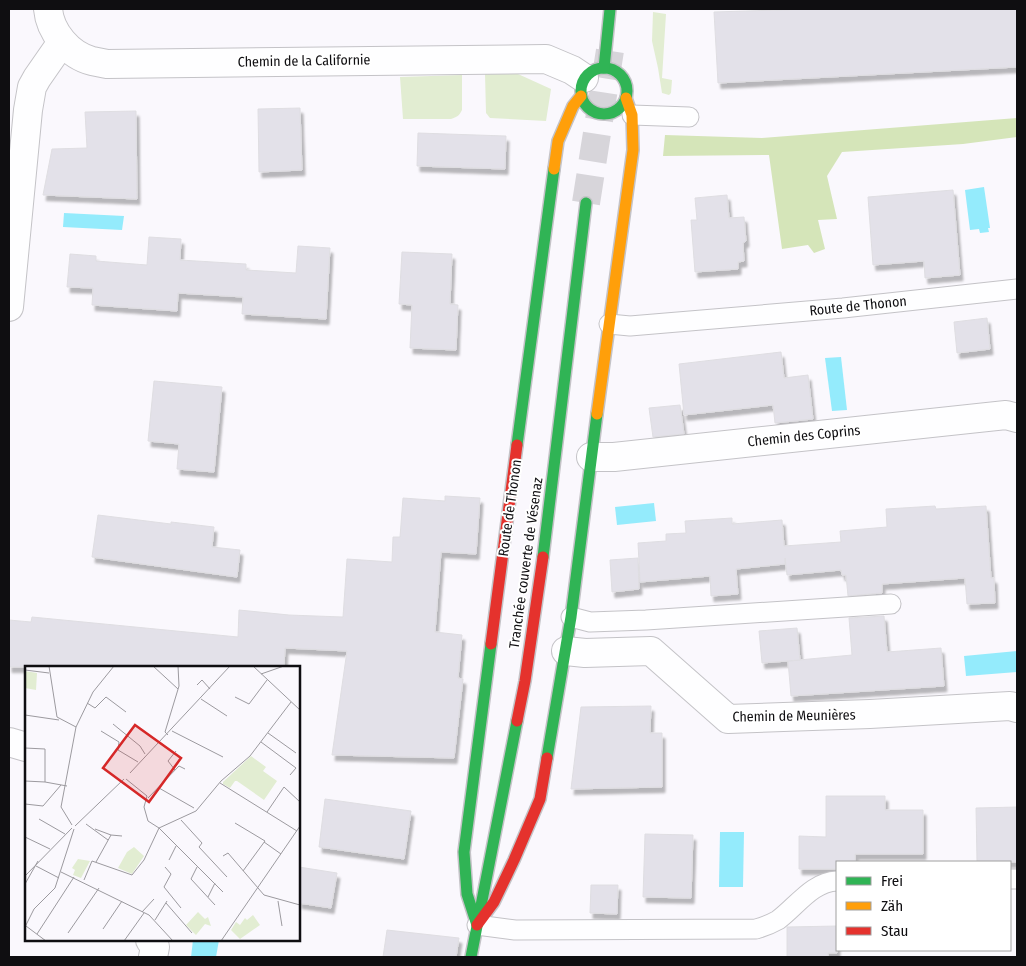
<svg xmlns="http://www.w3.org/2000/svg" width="1026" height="966" font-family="'Fira Sans Condensed',sans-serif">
<defs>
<filter id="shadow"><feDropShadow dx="3" dy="5.5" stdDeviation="1" flood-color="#0004"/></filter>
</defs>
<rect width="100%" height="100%" fill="#faf8fd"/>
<g fill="#e2edd2">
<path d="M653,12L666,14L662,78L672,80L671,93L669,95L662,93L658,68L652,41Z"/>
<path d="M485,74H518L551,89L546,121L490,118L486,113Z"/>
<path d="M462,75V110C459,116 457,117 451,119H403L400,77Z"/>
</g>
<path fill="#d5e5b9" d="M1017,118V137L963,144L842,152L827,176L837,219L818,220L825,249L814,253L808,245L782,249L769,155L663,156L665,135L762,138Z"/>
<g fill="#94ebfc">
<path d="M984,187L990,228H988L989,232L980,233L979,229L970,230L965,190Z"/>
<path d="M64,213L124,216L122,230L63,227Z"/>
<path d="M841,357L847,410L832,411L825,358Z"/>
<path d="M654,503L656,521L617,525L615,507Z"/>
<path d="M1017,651V672L966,676L964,656Z"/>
<path d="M720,832H744L743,887H719Z"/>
<path d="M193,940H219L216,957H191Z"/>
</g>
<g fill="#e3e1e9" stroke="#dfdee2" filter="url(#shadow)">
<path d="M810,9H1017V67L718,83L714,12Z"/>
<path d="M300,108L302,170L259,172L258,109Z"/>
<path d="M136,111L137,199L43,195L52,149L87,148L85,112Z"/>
<path d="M418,133L506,136L505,169L417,166Z"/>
<path d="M953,190L960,275L925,278L924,261L873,265L868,197Z"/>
<path d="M727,195L729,218L744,217L746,241L743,243L744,261L738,262V269L695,272L691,220H697L695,198Z"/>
<path d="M149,237L181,239L180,260L246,264V270L296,273L298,246L330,248L326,319L242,314L243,297L178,293L177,311L92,305L93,288L67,287L70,254L96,256V261L147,265Z"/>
<path d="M402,252L452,254L450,304L458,305L456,350L410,348L412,305L399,304Z"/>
<path d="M987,318L990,349L957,353L954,322Z"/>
<path d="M781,352L784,378L808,375L813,419L775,423L773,405L684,415L679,364Z"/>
<path d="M154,381L222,387L214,472L177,469L179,444L148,441Z"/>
<path d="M680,405L684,434L653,437L649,408Z"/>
<path d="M445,496L480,498L476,554L441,552L435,632L462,635L458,678L463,679L454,758L332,755L347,651L285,648L284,667H9V620L31,622L32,617L238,637L239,610L289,615L343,617L347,559L392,562L393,537H400L403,498L445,501Z"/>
<path d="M935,506L936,509L986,506L991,578H994L995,603L967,604L965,578L882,584V593L848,596L846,575H842L841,570L787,575L785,558V564L736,569L738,594L711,596L710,576L640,582L638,543L666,541V534L686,533L685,521L732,518V524L782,520L784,546L841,542L840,531L887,527L886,509Z"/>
<path d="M98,515L171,524V522L214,527L212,547L240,550L237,577L92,557Z"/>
<path d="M638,558L639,589L612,592L610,560Z"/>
<path d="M884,616L887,652L941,648L944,686L791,696L788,661L852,655L849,618Z"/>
<path d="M797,628L800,660L762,663L759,631Z"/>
<path d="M651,706L650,733H662V787L571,789L581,707Z"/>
<path d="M826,796H885V810H923V854H855V862H837V869H799V836L826,837Z"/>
<path d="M325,799L411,811L404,859L319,847Z"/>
<path d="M1017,807V862H977L976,808Z"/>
<path d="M645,834L693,835L691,898L643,897Z"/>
<path d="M299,867L337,873L331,908L299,903Z"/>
<path d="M591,885H618L617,914L590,913Z"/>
<path d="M837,926V953H828V957H787V927Z"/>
<path d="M387,930L459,938L456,957H383Z"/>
</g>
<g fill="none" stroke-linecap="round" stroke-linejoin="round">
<path stroke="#d7d5da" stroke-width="28" stroke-dasharray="28 14" stroke-linecap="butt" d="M586,203L611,44"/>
<g stroke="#c4c3c7" stroke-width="21">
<g id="lane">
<path d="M632,115L689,117"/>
<path d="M609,324L630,326L843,308L1017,289"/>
<path d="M571,617L590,622L646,620L891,604"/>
<path d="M1010,879H1017"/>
<path d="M477,925L515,930L756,929C763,927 771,924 778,920C797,906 812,882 837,881"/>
</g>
</g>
<g stroke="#c4c3c7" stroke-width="30">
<g id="street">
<path d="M48,9C50,32 69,55 92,61C97,62 102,63 107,64L546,59L572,70L584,78"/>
<path d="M9,307L28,110L32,87L37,78L62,42"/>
<path d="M591,457H614L1006,415L1017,418"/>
<path d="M566,651L585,653L651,651L728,719L870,714L1010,706L1017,708"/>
<path d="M9,742L26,747"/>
<path d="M150,940L155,947L153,957"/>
</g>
</g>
<g stroke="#c4c3c7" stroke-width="14">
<g id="fast">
<circle cx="604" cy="91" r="23"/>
<path d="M604,68L610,9"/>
<path d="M517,445L554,169"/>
<path d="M543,557L586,203"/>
<path d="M547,758L571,617L597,414"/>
<path d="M477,925L467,894L464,852L491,644"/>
<path d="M471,957L517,721"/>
</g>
</g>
<g stroke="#c4c3c7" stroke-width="14">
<g id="slow">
<path d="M554,169L558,141L573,106L581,96"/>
<path d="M597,414L633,150L632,115L626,98"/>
</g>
</g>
<g stroke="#c4c3c7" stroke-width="14">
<g id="jam">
<path d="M491,644L517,445"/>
<path d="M517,721L525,681L543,557"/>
<path d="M477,925L494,902L514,860L540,799L547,758"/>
</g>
</g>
<use href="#lane" stroke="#fefeff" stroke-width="19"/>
<use href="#street" stroke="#fefeff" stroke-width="28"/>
<use href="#fast" stroke="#30b455" stroke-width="11"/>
<use href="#slow" stroke="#ff9f0a" stroke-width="11"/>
<use href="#jam" stroke="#e5322d" stroke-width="11"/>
</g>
<g text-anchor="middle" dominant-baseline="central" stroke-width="4" stroke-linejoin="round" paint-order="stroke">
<g font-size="14" fill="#0f0e11" stroke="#fff">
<text transform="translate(304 61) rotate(-1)">Chemin de la Californie</text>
<text transform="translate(858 306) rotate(-6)">Route de Thonon</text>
<text transform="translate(804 436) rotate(-6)">Chemin des Coprins</text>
<text transform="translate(510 508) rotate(-82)">Route de Thonon</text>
<text transform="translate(526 563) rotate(-82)">Tranchée couverte de Vésenaz</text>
<text transform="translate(794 716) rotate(-1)">Chemin de Meunières</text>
</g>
</g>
<g transform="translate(25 666)">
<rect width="275" height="275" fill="#faf8fd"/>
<path d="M0,5L12,7L11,24L0,22ZM226,90L241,101L238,105L252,115L239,134L212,115H210L205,122L198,118V116ZM109,181L119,190L107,208L93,202L102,186ZM53,193L65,195L56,212L48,209L50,204L47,202ZM173,246L180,253L183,251L186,260L180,258L171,269L161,259ZM228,249L235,259L215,273L206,264L211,256L215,259L220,252L222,254Z" fill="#e2edd2"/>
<path fill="none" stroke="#9c9a9f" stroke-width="1" d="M24,0L32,51L51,61M128,0L153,23M228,0L275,44M0,4L24,7M236,8L259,0M172,19L177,14L185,23M210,31L224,38L242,14M176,33L202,50M62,37L70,42L81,31L101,46M0,49L34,54M88,58L115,80L120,88M76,65L94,76L93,84L113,96M147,65L198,91M243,67L271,87M143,69L140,66L154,20L153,0M236,76L271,102L265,109M0,82L20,83V116L42,120M150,104L143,95L151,85M105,107L205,0M101,113L122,130L119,141L123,155L134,162L198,226M0,115L20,116M195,117L272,165M134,122L169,142M123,132L154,100L160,103M0,138L18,140L36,119M242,146L259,121L275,136M14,153L40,168M156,154L177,177L174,181L202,211M210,157L240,175L218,205M61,158L83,174M47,159L36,141L51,61L68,26L89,0M50,160L99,113M134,162L171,145L196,115L225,90L266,36M70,163L86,169M0,171L25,183M239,176L256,188M198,190L203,187L239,229L275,239M144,194L151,180M71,196L86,169L97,170M11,200L34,212M140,201L146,208L139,221L156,242M172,201L166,213L190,239M36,206L124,249L148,275M0,210L47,162M59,214L67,195L107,209L119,194L134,162M0,218L13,195M183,231L190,217M253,235L257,260M141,237L167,267M117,246L129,233M130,254L142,235M1,260L21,275M0,261L9,243L30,222L49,163M78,263L97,235M43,267L74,222M12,268L49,211M99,275L119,247M196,275L275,160"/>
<path fill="#d62828" fill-opacity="0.15" stroke="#d62828" stroke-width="2.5" d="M110,59L156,92L124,136L78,102Z"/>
<rect width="275" height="275" fill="none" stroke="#0f0e11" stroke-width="2.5"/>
</g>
<rect width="1026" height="966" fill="none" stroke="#0f0e11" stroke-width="20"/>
<rect x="836" y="861" width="175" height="90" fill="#ffffff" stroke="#9f9fa0"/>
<rect x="846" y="877" width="25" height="8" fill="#30b455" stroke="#9f9fa0"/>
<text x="881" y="886" font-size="15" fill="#0f0e11">Frei</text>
<rect x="846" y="902" width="25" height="8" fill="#ff9f0a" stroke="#9f9fa0"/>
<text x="881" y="911" font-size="15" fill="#0f0e11">Zäh</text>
<rect x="846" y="927" width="25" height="8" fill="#e5322d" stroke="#9f9fa0"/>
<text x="881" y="936" font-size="15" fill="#0f0e11">Stau</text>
</svg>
